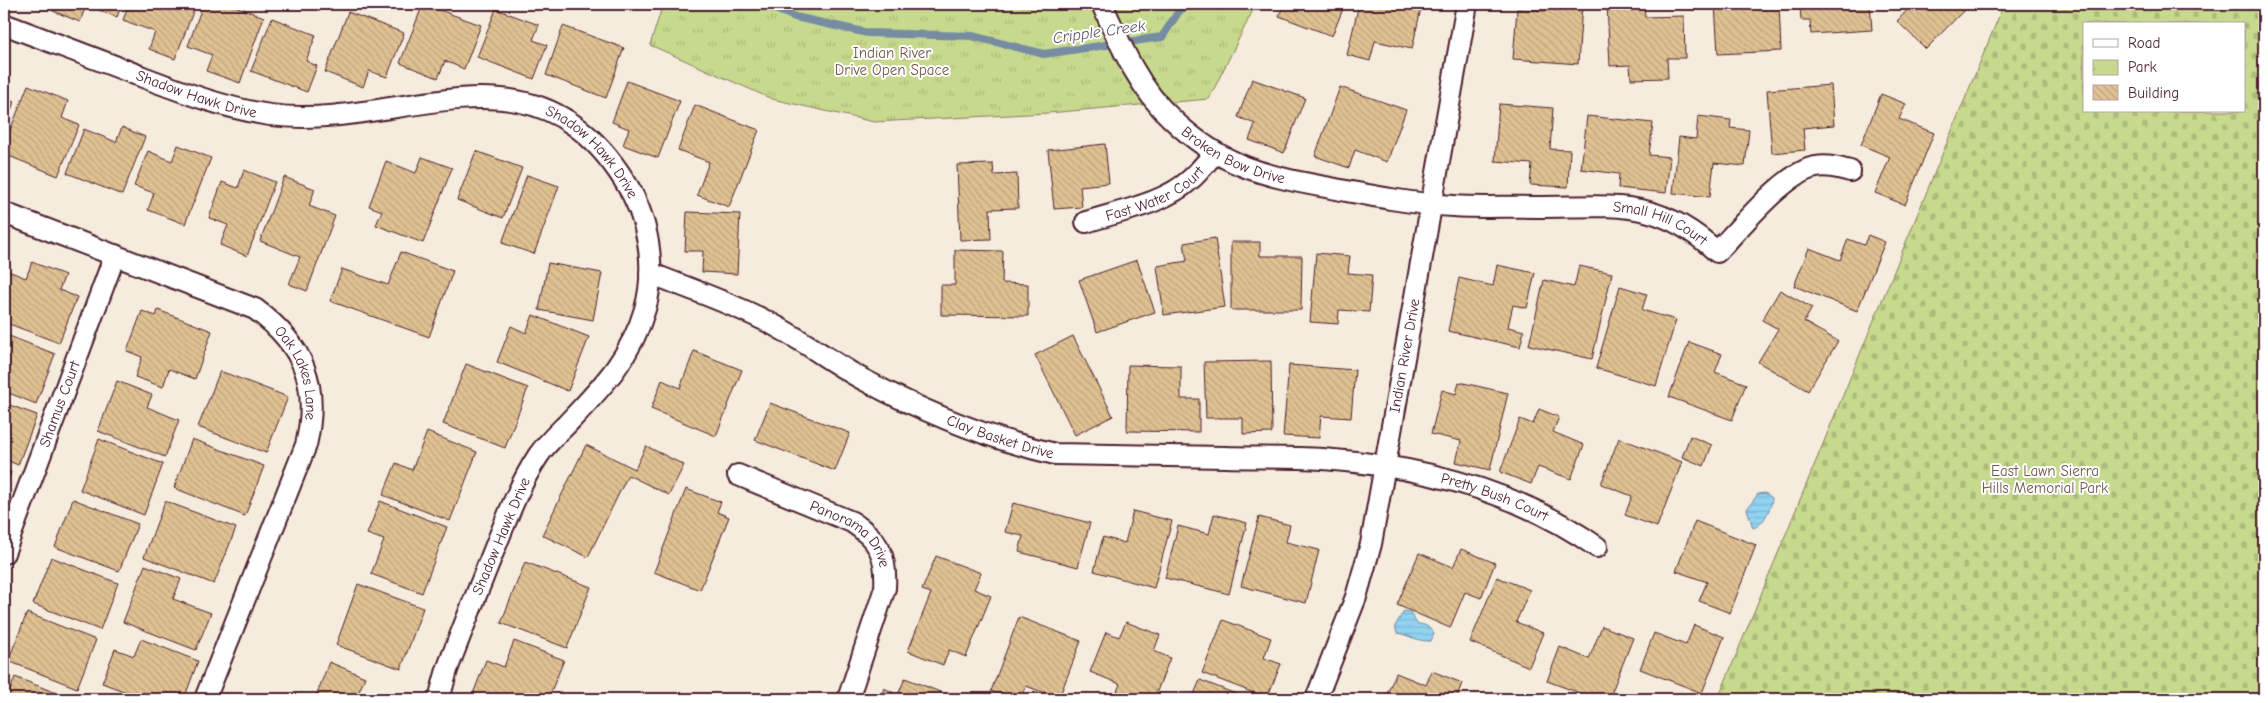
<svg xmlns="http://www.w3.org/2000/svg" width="2268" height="703" font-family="'Comic Neue',sans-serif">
<defs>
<pattern id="cemetery-stones" width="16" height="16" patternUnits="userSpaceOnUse" patternTransform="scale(1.25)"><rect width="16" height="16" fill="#c7d98d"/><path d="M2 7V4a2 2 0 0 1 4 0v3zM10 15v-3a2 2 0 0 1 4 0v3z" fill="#acba7a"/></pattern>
<pattern id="park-tufts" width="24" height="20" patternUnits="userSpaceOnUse" patternTransform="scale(1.25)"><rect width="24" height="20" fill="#c7d98d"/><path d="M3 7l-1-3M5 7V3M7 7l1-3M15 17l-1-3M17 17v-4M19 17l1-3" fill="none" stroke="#acba7a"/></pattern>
<pattern id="water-rules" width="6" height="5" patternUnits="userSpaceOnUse" patternTransform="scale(1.25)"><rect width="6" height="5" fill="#91d4f2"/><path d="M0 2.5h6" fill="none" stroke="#7fb6d0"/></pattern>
<pattern id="building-back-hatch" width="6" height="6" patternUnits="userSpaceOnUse" patternTransform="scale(1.25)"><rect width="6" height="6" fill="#dfc192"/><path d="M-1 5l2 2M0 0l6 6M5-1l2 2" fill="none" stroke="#c1a57e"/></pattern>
</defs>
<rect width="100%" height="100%" fill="#f5ecde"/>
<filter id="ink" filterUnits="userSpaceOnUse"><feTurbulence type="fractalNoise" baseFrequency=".02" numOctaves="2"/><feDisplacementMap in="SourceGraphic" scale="10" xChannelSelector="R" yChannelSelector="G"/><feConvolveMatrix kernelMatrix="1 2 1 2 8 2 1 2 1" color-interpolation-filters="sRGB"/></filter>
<g filter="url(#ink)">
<path fill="url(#cemetery-stones)" stroke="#887c5c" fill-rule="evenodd" d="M2004,4H2264V699H1718ZM2084,24H2244V111H2084Z"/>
<path fill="url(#park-tufts)" stroke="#887c5c" d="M663,4H1256L1209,99L1048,113L874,122L772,99L650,45Z"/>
<g fill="url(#water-rules)" stroke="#758ca2">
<path d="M1765,493L1772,498C1772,507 1763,526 1753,528L1747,509L1758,494Z"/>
<path d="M1404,611L1410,612L1417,624C1424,624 1432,627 1434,634L1431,641C1418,642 1409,635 1397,633L1395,626Z"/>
</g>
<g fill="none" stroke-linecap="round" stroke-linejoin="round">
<path stroke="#758ca2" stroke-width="8" d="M763,4L795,17L868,33L972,36L1044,54L1162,37L1179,11L1188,4"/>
</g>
<g fill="url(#building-back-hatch)" stroke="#4a1f2b">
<path d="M56,4H122L117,17L86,5L80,22L53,11Z"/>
<path d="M129,4H196L175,59L149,49L155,32L123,20Z"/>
<path d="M203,4H229L264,17L240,83L206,71L212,55L188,46Z"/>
<path d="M423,4L481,25L464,69L445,61L438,78L400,63Z"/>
<path d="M1284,4H1345L1332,36L1279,16Z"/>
<path d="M1359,4L1386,6V4H1422L1412,49L1375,41L1370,61L1347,55Z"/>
<path d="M1547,4H1582L1578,64L1513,59L1517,9L1547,11Z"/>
<path d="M1607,4H1644L1645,17L1684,16L1685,58H1667L1668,78L1631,79L1630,65L1610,66Z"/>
<path d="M1715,4H1779L1781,51L1718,54Z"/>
<path d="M1800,4H1870L1872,30L1811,34L1810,20H1801Z"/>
<path d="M1913,4H1970L1926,49L1897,21Z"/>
<path d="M496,9L539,25L533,40L547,45L534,79L477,57Z"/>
<path d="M348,12L404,33L387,77L369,71L363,87L325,72Z"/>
<path d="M272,18L316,35L306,61L317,66L307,92L251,71Z"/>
<path d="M563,26L624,48L606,98L546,75Z"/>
<path d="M1252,79L1305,98L1284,153L1249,140L1255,124L1238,117Z"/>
<path d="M627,81L680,101L658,158L623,145L629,129L612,122Z"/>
<path d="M28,85L68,101L62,118L79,125L58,176L4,154V146Z"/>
<path d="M1831,85L1834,125L1803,128L1805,150L1772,153L1767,90Z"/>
<path d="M1340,87L1406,110L1387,162L1355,150L1349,168L1315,156Z"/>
<path d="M1881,94L1906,104L1899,119L1934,133L1905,205L1875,193L1890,157L1861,145Z"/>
<path d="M4,98L14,102L4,129Z"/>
<path d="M1499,104L1553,108L1550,149L1570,150L1568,187L1530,185L1532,164L1495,161Z"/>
<path d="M695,105L759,130L729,207L697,195L709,162L678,150Z"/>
<path d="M1587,116L1653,123L1649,155L1670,157L1666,193L1618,188L1619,174L1581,169Z"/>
<path d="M1698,116L1731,120L1730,128L1749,130L1745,166L1714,163L1710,197L1673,193L1679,137L1696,139Z"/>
<path d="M122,127L145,137L122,195L67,173L84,129L116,142Z"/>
<path d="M1105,144L1109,183L1080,186L1082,207L1054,209L1048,150Z"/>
<path d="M178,145L211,158L185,224L148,210L154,193L134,186L148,151L172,161Z"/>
<path d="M476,151L522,168L503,218L457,200Z"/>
<path d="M422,157L452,168L423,243L376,225L382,211L369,206L386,161L416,173Z"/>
<path d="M993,164L994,175L1017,174L1018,208L990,209L991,239L960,240L957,165Z"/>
<path d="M244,170L275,182L247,256L220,245L228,225L209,218L222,182L238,188Z"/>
<path d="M527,175L559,186L534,254L502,243Z"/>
<path d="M284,177L315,189L309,206L335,216L307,291L289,284L300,257L260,241Z"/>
<path d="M687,212L740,214L737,274L702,272L703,251H685Z"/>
<path d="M1868,235L1885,242L1857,311L1794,286L1809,248L1840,260L1848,239L1864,245Z"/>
<path d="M1215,238L1225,307L1164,315L1157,266L1187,261L1184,243Z"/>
<path d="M1231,242H1260V256H1302L1301,310H1231Z"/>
<path d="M955,250L1003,251L1002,283L1028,284V316L941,315V285H955Z"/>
<path d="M401,252L453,271L429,337L330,301L342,269L388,285Z"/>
<path d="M1316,253L1350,256L1348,273L1372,275L1369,312L1339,310L1338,324L1310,322Z"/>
<path d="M1137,260L1155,312L1097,332L1079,280Z"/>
<path d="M32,262L65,275L59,290L77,297L59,343L4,322V282L8,271L26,278Z"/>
<path d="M548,263L602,273L593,320L539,310Z"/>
<path d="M1497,265L1535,273L1527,308L1513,305L1508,327L1524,331L1520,347L1448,331L1459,278L1493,286Z"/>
<path d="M1579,266L1612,273L1592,359L1529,345L1544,280L1574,287Z"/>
<path d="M1620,286L1647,294L1642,310L1676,320L1656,386L1596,368Z"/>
<path d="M1780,290L1812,308L1804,322L1838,341L1808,391L1758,362L1778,329L1762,320Z"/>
<path d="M158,310L212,331L195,379L169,369L163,387L135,377L142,357L127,351L142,311L156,316Z"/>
<path d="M533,315L589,337L568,391L497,362L511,326L526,333Z"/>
<path d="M4,334L55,354L36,404L4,391Z"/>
<path d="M1073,336L1113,416L1075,435L1035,355Z"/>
<path d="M1689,342L1722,354L1715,372L1746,384L1732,420L1669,397Z"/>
<path d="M694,351L742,370L716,436L651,409L662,380L680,388Z"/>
<path d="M1271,361L1272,433L1243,434V418H1206L1204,362Z"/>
<path d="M466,364L528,388L505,448L443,424Z"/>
<path d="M1128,365L1181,366V399H1199V432L1127,431Z"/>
<path d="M1289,365L1355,370L1351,418L1321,416L1319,438L1283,436Z"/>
<path d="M220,371L288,397L266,453L198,427Z"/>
<path d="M117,381L152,395L147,407L179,420L165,457L98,431Z"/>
<path d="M1459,382L1508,393L1490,470L1456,462L1461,441L1431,434L1442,390L1456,394Z"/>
<path d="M4,403L37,415L18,465L4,459Z"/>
<path d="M770,403L850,433L835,471L755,440Z"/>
<path d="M1539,409L1559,417L1553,432L1584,445L1571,479L1538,467L1531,484L1500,472L1520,419L1533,424Z"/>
<path d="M427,432L477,452L450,521L383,495L396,463L412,470Z"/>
<path d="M1690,436L1712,445L1704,466L1682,457Z"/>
<path d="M1619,438L1682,462L1657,527L1625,515L1632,496L1601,484Z"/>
<path d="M99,439L163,464L144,515L80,490Z"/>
<path d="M192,439L264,466L245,516L174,488Z"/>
<path d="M586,445L635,469L646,446L684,465L669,495L628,475L588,557L542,535Z"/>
<path d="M4,469L11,472L4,491Z"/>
<path d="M686,489L721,502L717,512L729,517L700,590L654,572Z"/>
<path d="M73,499L138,524L119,571L55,547Z"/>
<path d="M165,501L236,528L214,584L144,557Z"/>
<path d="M380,501L447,527L422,593L371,574L384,540L367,534Z"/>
<path d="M1013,503L1090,523L1078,567L1019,552L1023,536L1005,532Z"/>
<path d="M1133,511L1172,521L1154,588L1094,571L1103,537L1125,543Z"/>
<path d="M1214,514L1247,523L1229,594L1165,578L1178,526L1209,534Z"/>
<path d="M1259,517L1290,525L1286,542L1319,550L1306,603L1241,586Z"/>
<path d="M1695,521L1756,545L1730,613L1699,601L1707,582L1676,571Z"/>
<path d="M1461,549L1495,563L1481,598L1465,592L1450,628L1397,605L1419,553L1453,567Z"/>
<path d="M936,556L981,573L974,589L991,596L966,657L949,650L943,665L908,651L931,593L922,590Z"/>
<path d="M51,557L118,583L100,630L33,604Z"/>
<path d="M525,562L591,587L567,648L501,623Z"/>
<path d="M145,565L181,579L173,599L211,613L196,650L123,622Z"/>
<path d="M1497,577L1530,590L1516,622L1543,633L1529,667L1470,642Z"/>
<path d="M358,584L423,608L401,669L336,645Z"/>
<path d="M27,613L96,640L77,688L8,661Z"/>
<path d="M1019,617L1081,641L1059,698L1026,686L1021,699H1014L991,691Z"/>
<path d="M1223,620L1271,638L1264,658L1281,664L1267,698L1202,673Z"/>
<path d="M1126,622L1160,635L1154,651L1170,658L1154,699H1114L1120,684L1090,672L1106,632L1119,637Z"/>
<path d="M1694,625L1724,637L1702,693L1640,669L1654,633L1686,645Z"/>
<path d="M1602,626L1633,638L1609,699H1596L1547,681L1560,647L1589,659Z"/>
<path d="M141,639L198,661L184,699H145L102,683L115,649L134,656Z"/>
<path d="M514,641L564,660L548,699H488L473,694L486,660L504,667Z"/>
<path d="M329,662L365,677L356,699H315Z"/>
<path d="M1432,671L1462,683L1456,699H1385L1396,673L1426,685Z"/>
<path d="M15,677L72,699H7Z"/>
<path d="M905,678L950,696L949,699H880L884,688L898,695Z"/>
<path d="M1200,680L1246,698V699H1192Z"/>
</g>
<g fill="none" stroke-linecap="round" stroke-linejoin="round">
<g stroke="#4a1f2b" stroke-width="24">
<g id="street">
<path id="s1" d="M1102,4C1120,44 1139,89 1172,119C1222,167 1265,176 1331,188C1372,196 1413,204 1454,206C1482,208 1510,206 1537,207C1613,207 1656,196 1717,252C1739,229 1786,171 1816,167C1828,165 1839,168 1850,171"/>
<path id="s2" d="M4,24C48,41 92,57 135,74C180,91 223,108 270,115C400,132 531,33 624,180C648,216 657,267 645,309C631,358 601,388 567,424C557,434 546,444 538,456C519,485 507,518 494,550C478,590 462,630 447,670L439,699"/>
<path id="s3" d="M4,213L255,309C304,345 320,385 306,445L205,699"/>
<path id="s4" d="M1086,222C1120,211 1164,204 1191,179C1200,171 1207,161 1215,153"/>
<path id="s5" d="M650,273C687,288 726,301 762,319C798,336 829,361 864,380C922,411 990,439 1055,454C1112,455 1168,456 1225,457C1258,458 1291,457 1323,459C1419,466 1518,491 1597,547"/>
<path id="s6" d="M738,475L852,522C879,540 887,555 885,588L848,699"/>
<path id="s7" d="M4,553L115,255"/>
<path id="s8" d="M1316,699L1356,597L1371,544L1467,4"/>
</g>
</g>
<use href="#street" stroke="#fff" stroke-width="20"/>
</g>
</g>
<g text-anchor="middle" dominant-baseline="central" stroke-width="4" stroke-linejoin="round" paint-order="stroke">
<g font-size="15" fill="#705748" stroke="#fff">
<text x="892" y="53">Indian River<tspan x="892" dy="17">Drive Open Space</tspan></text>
<text x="2045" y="471">East Lawn Sierra<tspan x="2045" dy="17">Hills Memorial Park</tspan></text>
</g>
<g font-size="15" fill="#4a1f2b" stroke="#fff">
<text stroke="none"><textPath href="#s2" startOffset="205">Shadow Hawk Drive</textPath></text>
<text stroke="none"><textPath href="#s1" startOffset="208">Broken Bow Drive</textPath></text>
<text stroke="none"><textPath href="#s2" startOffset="624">Shadow Hawk Drive</textPath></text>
<text stroke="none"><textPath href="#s4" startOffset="75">Fast Water Court</textPath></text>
<text stroke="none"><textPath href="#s1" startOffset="646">Small Hill Court</textPath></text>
<text stroke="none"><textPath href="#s8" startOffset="356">Indian River Drive</textPath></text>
<text stroke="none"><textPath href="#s3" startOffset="349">Oak Lakes Lane</textPath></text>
<text stroke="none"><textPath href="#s7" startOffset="159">Shamus Court</textPath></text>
<text stroke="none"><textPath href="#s5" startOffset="388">Clay Basket Drive</textPath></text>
<text stroke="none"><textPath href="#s5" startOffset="890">Pretty Bush Court</textPath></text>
<text transform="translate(501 536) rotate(-67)">Shadow Hawk Drive</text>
<text stroke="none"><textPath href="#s6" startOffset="130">Panorama Drive</textPath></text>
</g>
<g font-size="16" font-style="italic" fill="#5f5567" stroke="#fff">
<text transform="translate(1099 32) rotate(-8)">Cripple Creek</text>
</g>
</g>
<rect width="2268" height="703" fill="none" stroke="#fff" stroke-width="20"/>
<rect x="10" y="10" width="2248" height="683" fill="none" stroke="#4a1f2b" stroke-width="2" filter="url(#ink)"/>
<rect x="2083" y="22" width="162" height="90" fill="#ffffff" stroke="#b7a5aa"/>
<rect x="2093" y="39" width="25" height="8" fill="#ffffff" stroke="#b7a5aa"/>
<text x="2128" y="48" font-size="15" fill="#4a1f2b">Road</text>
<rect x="2093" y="60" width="25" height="15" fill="url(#park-tufts)" stroke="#b7a5aa"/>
<text x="2128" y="72" font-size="15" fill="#4a1f2b">Park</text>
<rect x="2093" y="85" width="25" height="15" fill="url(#building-back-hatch)" stroke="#b7a5aa"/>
<text x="2128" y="98" font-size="15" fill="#4a1f2b">Building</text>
</svg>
